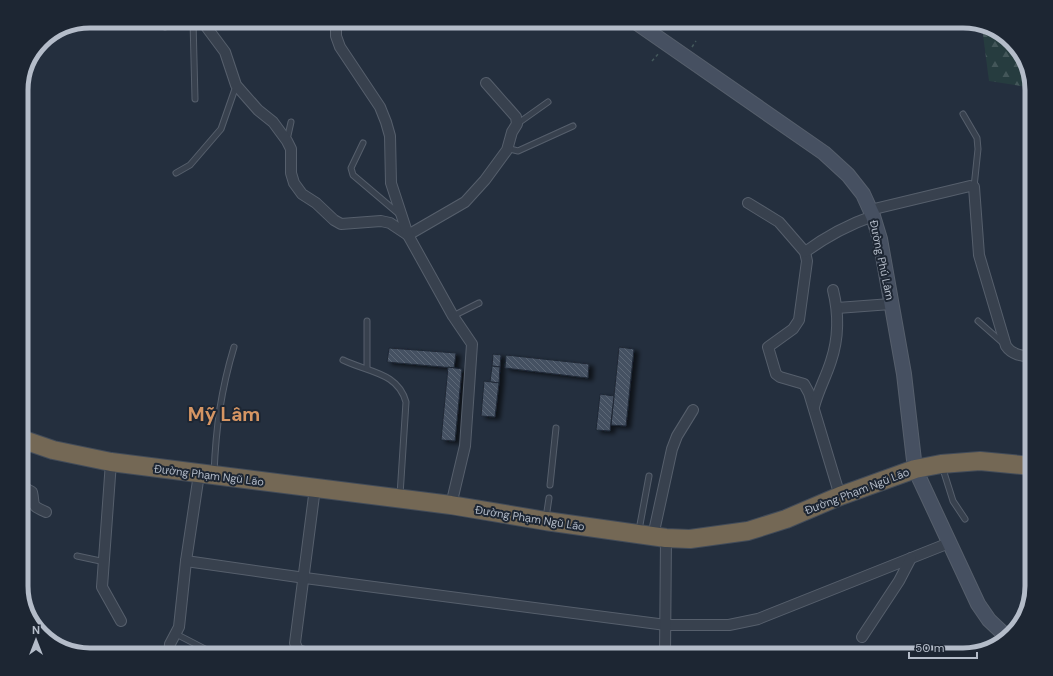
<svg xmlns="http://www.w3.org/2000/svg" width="1053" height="676" font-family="'DM Sans',sans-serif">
<defs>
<pattern id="forest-firs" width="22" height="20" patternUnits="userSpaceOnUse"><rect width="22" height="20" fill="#263c3f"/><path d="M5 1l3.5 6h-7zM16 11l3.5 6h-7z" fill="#435659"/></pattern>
<pattern id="building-back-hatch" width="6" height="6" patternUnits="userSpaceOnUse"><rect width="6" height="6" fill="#455162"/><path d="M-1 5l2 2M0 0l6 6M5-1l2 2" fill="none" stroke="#5d6877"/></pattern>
<filter id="shadow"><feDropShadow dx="4.5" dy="2.5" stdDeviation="2" flood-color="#0009"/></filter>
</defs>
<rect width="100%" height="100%" fill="#242f3e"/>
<path fill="url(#forest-firs)" d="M982,27L1001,33L1023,56L1031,86L1027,87L989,81Z"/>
<g fill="url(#building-back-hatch)" stroke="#1f2835" filter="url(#shadow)">
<path d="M619,347L634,349L626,426L611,425Z"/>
<path d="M389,348L456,353L454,368L387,362Z"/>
<path d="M493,354L501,355L500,367L492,366Z"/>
<path d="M506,355L589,364L588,378L505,368Z"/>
<path d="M492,366L500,367L499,383L490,382Z"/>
<path d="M448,367L462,369L455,441L441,440Z"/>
<path d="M484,381L499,383L495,417L481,416Z"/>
<path d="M600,394L614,396L610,431L596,430Z"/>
</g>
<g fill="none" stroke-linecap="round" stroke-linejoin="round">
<g stroke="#565f6c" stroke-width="7">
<g id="lane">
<path d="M193,21L195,99"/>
<path d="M165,27L166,21"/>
<path d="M963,114L977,138L978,149L974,187"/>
<path d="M517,124L548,102"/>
<path d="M287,140L291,122"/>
<path d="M363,143L351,168L353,175L399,214"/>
<path d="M508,146L510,149L518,151L573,126"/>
<path d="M176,173L190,165L221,129L236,86"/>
<path d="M453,316L479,303"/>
<path d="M978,321L1004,344"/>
<path d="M343,360C367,372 398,372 406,402L400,495"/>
<path d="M367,368V321"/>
<path d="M942,466L953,501L965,519"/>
<path d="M214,473C216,427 221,390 234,347"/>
<path d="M550,485L556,428"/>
<path d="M546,518L549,498"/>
<path d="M639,530L649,476"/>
<path d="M77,556L105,562"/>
<path d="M176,634L209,651"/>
</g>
</g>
<g stroke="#565f6c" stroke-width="12">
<g id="street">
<path d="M202,21L225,52L236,85L258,110L273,122L287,141L291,149V173L294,183L302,194L316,203L334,220L341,224L381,221L390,223L408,235L465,202L485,180L507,150L512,132L517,124L516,117L486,83"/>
<path d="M336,21V36L340,47L380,107L386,122L390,136L391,183L408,235L453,316L472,344L465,446L451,505"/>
<path d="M748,203L779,222L805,252L807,261L799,320L793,329L768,347L776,374L780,377L804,384L809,393L840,496"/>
<path d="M870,210L970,186L974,187L979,255L1006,346C1012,355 1022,356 1032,357"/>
<path d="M805,252C827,236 847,225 873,216"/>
<path d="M837,308L891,304"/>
<path d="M814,407C818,391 826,377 831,361C839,337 839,314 833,290"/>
<path d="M111,462L102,587L121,621"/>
<path d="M21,486L32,492C35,506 30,505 46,512"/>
<path d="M653,536L672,449L677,436L693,410"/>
<path d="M186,561L305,578L666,625H729L758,619L949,543"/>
<path d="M862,637L899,581L911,558"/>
<path d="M169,655L170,644L179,627L186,561L199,474"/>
<path d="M313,655L298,650L295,643L315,488"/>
<path d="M665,655L666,538"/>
</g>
</g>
<g stroke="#565f6c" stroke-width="16">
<path id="secondary" d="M634,21L824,153L848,175L863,194L873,216L880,239L904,374L915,469L978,604L989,620L1007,637"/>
</g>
<g stroke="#434c59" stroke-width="20">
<path id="highway" d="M21,439L53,450L111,462L451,505L546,521L666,538L690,539L748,531L786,519L840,496L915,469L941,464L980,461L1032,466"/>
</g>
<g stroke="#44595c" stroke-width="1.5" stroke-dasharray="3 3" stroke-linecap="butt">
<path d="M692,47L696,41"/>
<path d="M652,61L659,53"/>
</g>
<use href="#lane" stroke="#38414e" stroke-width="5"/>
<use href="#street" stroke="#38414e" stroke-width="10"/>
<use href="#secondary" stroke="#465061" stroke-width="14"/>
<use href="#highway" stroke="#746855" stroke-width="18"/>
</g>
<g text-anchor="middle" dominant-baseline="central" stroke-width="4" stroke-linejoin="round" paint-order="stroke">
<g font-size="11" fill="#b4bcc9" stroke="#1d2633">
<text transform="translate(882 260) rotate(78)">Đường Phú Lâm</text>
<text transform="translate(209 475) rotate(7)">Đường Phạm Ngũ Lão</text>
<text transform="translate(857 491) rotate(-21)">Đường Phạm Ngũ Lão</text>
<text transform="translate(530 518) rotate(9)">Đường Phạm Ngũ Lão</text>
</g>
<g font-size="19" font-weight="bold" fill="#d59563" stroke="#1d2633">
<text x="224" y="414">Mỹ Lâm</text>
</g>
</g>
<path d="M0 0H1053V676H0ZM90 28H963A62 62 0 0 1 1025 90V586A62 62 0 0 1 963 648H90A62 62 0 0 1 28 586V90A62 62 0 0 1 90 28Z" fill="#1d2633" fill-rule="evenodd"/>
<path fill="none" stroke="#b4bcc9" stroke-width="5" d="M90 28H963A62 62 0 0 1 1025 90V586A62 62 0 0 1 963 648H90A62 62 0 0 1 28 586V90A62 62 0 0 1 90 28Z"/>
<g transform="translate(36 640)" stroke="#1d2633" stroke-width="3" paint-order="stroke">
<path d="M0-3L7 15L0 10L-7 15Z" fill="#b4bcc9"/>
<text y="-6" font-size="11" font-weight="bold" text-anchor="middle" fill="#b4bcc9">N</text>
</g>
<path d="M909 652v6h68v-6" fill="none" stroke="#b4bcc9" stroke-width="2"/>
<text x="915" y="652" font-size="12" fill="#b4bcc9" stroke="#1d2633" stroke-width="3" paint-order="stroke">50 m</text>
</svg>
